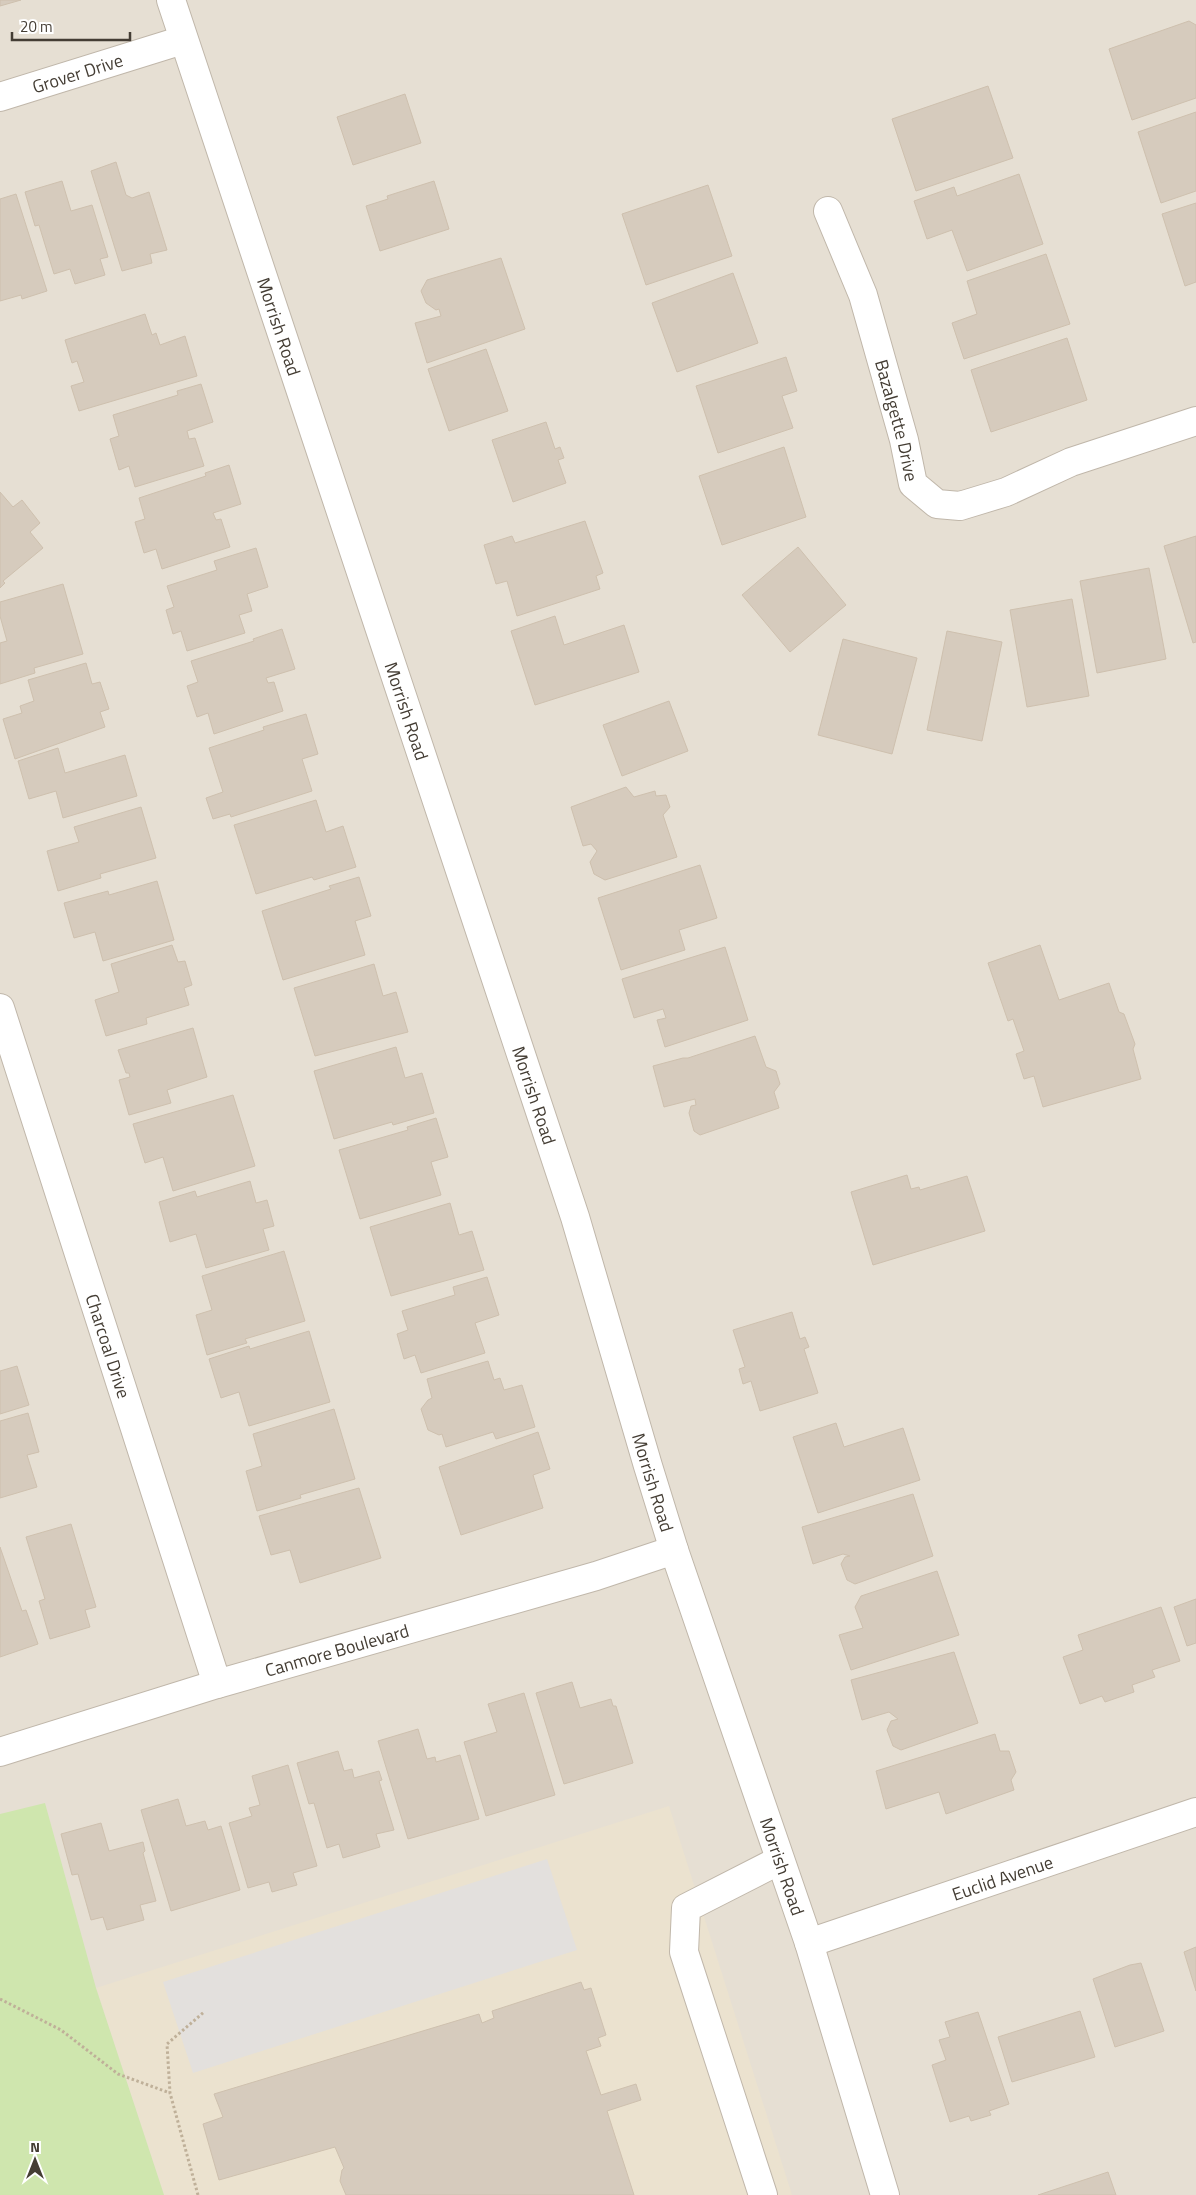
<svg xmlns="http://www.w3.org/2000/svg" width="1196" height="2195" font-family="'Titillium Web',sans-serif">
<rect width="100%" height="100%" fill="#f2ede5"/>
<rect fill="#e6dfd3" x="0" y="0" width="1196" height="2195"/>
<path fill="#ebe2cf" d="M669,1806L792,2195H164L96,1988Z"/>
<path fill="#cfe6ae" d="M45,1803L96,1988L164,2195H0V1814Z"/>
<path fill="#e3e0dd" d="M547,1859L577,1950L193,2073L163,1982Z"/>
<g fill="#d6cbbd" stroke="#cec0ae">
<path d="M0,0H21L0,6Z"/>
<path d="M1189,21L1196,25V98L1132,120L1109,49Z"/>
<path d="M988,86L1013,158L916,191L892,119Z"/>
<path d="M405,94L421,143L353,165L337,117Z"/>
<path d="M1196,112V191L1161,203L1138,132Z"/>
<path d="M116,162L126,195L132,198L149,192L167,250L150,254L152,263L122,271L91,171Z"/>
<path d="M1019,174L1043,244L967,271L952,230L927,239L914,201L954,187L957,196Z"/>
<path d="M62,181L71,211L92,205L108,257L100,259L105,275L75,284L70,269L54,274L39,225L35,226L25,192Z"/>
<path d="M434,181L449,229L380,251L366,206L388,199L387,196Z"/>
<path d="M708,185L732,256L646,285L622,214Z"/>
<path d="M16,194L47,291L22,299L21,295L0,301V199Z"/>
<path d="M1196,203V282L1185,286L1162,214Z"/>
<path d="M1046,254L1070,324L964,359L952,323L977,314L967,281Z"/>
<path d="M501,258L525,329L427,363L415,323L441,316L439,309L436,310L426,303L421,291L427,280Z"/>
<path d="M733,273L758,343L677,372L652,303Z"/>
<path d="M145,314L152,335L156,333L160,345L185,336L197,376L79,411L71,386L84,382L77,361L72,363L65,340Z"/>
<path d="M1067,338L1087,400L991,432L971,370Z"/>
<path d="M486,349L508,411L449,431L428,369Z"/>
<path d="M786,357L797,391L782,396L793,428L718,453L696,386Z"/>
<path d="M201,384L213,422L187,431L189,439L195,438L204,466L135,487L129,466L119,470L110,439L119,436L113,415L178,395L177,391Z"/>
<path d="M546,422L555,449L560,447L564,458L558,460L566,483L513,502L492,440Z"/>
<path d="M784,447L806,517L722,545L699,476Z"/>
<path d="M229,465L241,504L213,513L216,520L221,519L230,547L162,569L156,549L144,553L135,522L145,519L139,498L206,476L205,473Z"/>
<path d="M0,492L13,507L22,500L40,523L30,532L43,548L3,581L5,583L0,588Z"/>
<path d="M585,521L603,573L596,576L600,589L517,616L507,581L496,584L484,545L512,536L515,543Z"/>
<path d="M1196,536V642L1193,643L1164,546Z"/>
<path d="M798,547L846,605L790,652L742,595Z"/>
<path d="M256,548L268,587L247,594L252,611L239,615L245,633L187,651L181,631L173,634L166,610L174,607L167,586L217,570L214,561Z"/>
<path d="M1149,568L1166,659L1097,673L1080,581Z"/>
<path d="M63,584L83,654L34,668L35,673L0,684V643L7,641L0,616V602Z"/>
<path d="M1072,599L1089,696L1027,707L1010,610Z"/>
<path d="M555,616L564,645L624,625L639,672L535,705L511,631Z"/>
<path d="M282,629L295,669L266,678L268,683L274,682L283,711L214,734L208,713L197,717L187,686L198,682L191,661L254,641L253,639Z"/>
<path d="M947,631L1002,642L982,741L927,730Z"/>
<path d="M843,639L917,658L892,754L818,735Z"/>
<path d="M86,663L92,684L100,682L109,709L100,712L105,727L15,759L3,719L22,713L20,706L34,701L28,680Z"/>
<path d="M669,701L688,751L622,776L603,725Z"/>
<path d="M306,714L318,754L302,759L312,791L231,817L230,814L213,819L206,798L223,792L209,748L264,730L263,727Z"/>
<path d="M58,748L65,773L125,755L137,796L63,818L56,791L29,799L18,761Z"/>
<path d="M626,787L634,797L655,791L656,796L666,795L670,807L663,815L677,857L605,880L594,874L590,862L597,851L591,844L583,846L571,807Z"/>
<path d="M316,800L326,832L343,826L356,867L314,880L312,877L256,894L234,825Z"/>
<path d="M141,807L156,858L100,874L101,878L58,891L47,851L79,842L74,827Z"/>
<path d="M700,865L717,918L679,930L685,950L621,970L598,898Z"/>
<path d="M359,877L371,916L355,921L365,955L283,980L262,911L331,889L329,886Z"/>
<path d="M157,881L174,940L103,961L95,932L74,938L64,903L108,891L109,895Z"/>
<path d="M172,945L178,962L185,961L192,985L184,988L189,1005L146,1018L147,1024L106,1036L95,1000L119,992L111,964Z"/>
<path d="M1040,945L1059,1000L1109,983L1119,1012L1124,1014L1135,1044L1133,1049L1141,1079L1043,1107L1034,1076L1024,1079L1016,1054L1024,1051L1013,1019L1008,1021L988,963Z"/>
<path d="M725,947L748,1020L665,1047L657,1020L666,1018L663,1009L634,1018L622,979Z"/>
<path d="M374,964L383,996L396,992L408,1032L315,1056L294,988Z"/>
<path d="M193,1028L207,1077L167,1090L171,1103L129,1115L119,1080L130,1077L129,1073H126L118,1050Z"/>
<path d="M755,1036L766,1067L776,1071L780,1084L774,1092L779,1108L700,1135L694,1131L689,1113L691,1106L696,1105L695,1099L664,1107L653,1066L683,1058H688Z"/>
<path d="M396,1047L405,1078L422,1073L434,1113L393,1125L392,1122L334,1139L314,1071Z"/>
<path d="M233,1095L255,1166L173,1191L163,1157L145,1163L133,1124Z"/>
<path d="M436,1118L448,1157L431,1162L441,1195L360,1219L339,1150L408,1130L407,1127Z"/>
<path d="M907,1175L911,1189L919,1187L920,1190L967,1176L985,1231L873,1265L851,1192Z"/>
<path d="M250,1181L256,1203L267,1200L274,1226L263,1229L269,1250L206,1268L196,1234L170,1242L159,1202L195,1191L197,1197Z"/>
<path d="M450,1203L459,1235L472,1231L484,1270L391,1296L370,1227Z"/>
<path d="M284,1251L305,1321L245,1339L247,1343L207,1355L196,1315L212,1310L202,1276Z"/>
<path d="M487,1277L499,1315L475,1323L485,1353L421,1373L415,1355L404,1359L397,1334L408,1330L402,1311L455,1295L453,1287Z"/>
<path d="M792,1312L800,1339L805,1337L809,1347L804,1349L818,1393L760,1411L751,1381L743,1384L739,1369L745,1367L733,1330Z"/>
<path d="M309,1331L330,1402L249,1426L239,1392L221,1398L209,1359L249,1346L250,1349Z"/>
<path d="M488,1361L494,1380L500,1378L504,1390L522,1385L535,1427L496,1439L493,1432L446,1447L442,1434L439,1435L428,1430L421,1409L428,1400L432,1398L427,1379Z"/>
<path d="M17,1366L29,1405L0,1414V1371Z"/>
<path d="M334,1409L355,1479L300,1495L301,1498L257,1511L246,1471L262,1466L253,1434Z"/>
<path d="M28,1413L39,1452L27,1455L37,1487L0,1498V1421Z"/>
<path d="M836,1423L844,1447L903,1428L920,1480L818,1513L793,1437Z"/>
<path d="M538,1432L550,1469L533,1475L543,1508L461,1535L439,1467Z"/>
<path d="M359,1488L381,1558L300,1583L290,1550L271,1555L259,1516Z"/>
<path d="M913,1494L933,1556L855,1584L847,1580L841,1564L845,1557L850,1556L843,1554L813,1564L802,1527Z"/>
<path d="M71,1524L96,1607L85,1610L90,1627L50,1639L39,1601L45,1599L26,1537Z"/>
<path d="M0,1547L22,1611L26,1610L38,1644L0,1657Z"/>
<path d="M937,1571L959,1635L851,1670L839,1635L863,1628L855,1607L861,1596Z"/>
<path d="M1196,1599V1643L1187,1646L1174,1607Z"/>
<path d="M1161,1607L1180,1661L1152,1670L1155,1677L1132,1685L1134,1692L1105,1702L1102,1696L1080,1704L1063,1657L1083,1650L1078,1635Z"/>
<path d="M954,1652L978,1723L901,1750L893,1746L887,1730L891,1721L898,1719L889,1712L862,1720L851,1680Z"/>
<path d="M572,1682L580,1708L611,1699L613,1706H616L633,1763L564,1784L536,1693Z"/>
<path d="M524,1693L555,1795L486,1816L464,1742L497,1732L488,1704Z"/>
<path d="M418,1729L427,1759L435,1757L436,1762L460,1755L479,1819L408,1839L378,1741Z"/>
<path d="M995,1734L1000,1751H1009L1016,1772L1011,1780L1014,1790L946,1814L939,1792L886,1809L876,1771Z"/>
<path d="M338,1751L344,1771L352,1769L354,1778L379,1771L382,1780L379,1781L394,1830L376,1834L380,1847L343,1858L339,1844L327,1848L314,1803L309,1804L297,1763Z"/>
<path d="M288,1765L317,1866L293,1873L297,1885L272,1892L269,1882L248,1888L229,1823L252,1816L249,1808L260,1805L252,1776Z"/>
<path d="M178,1799L186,1826L205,1821L208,1830L221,1826L240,1890L171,1911L141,1810Z"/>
<path d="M101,1823L109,1851L143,1842L145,1851L143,1853L156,1901L140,1905L144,1920L107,1930L103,1917L91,1920L78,1874L72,1875L61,1834Z"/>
<path d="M1196,1947V1991L1184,1952Z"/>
<path d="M1141,1963L1164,2031L1115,2047L1093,1979L1130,1965Z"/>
<path d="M581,1982L584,1990L591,1988L606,2035L598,2038L601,2046L586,2051L601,2095L636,2084L641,2100L607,2111L634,2195H346L340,2181L342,2170L344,2168L335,2147L219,2180L203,2124L223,2117L214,2094L479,2014L482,2023L494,2018L492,2011Z"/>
<path d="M1080,2011L1095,2057L1012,2082L998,2037Z"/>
<path d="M978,2012L1009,2104L989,2111L991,2115L971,2121L969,2116L950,2122L932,2065L946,2060L939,2040L950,2037L945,2022Z"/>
<path d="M1108,2172L1116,2195H1038Z"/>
</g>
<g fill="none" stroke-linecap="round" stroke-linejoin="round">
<g stroke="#c0b7aa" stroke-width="30">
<g id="minor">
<path id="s1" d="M171,0L575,1217L648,1466L674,1550L809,1943L885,2195"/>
<path id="s2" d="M0,97L183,40"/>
<path id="s3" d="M828,211L863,295L904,440L913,484L937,504L960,506L1006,492L1071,462L1196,421"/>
<path id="s4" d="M0,1008L217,1684"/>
<path id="s5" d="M0,1752L217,1684L596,1576L674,1550"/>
<path id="s6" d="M809,1943L1196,1812"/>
<path d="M763,2195L684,1952L686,1908L780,1860"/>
</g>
</g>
<g stroke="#bfb099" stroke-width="3" stroke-dasharray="2.5 2.5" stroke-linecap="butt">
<path d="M0,1999L61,2030L118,2074L170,2093"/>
<path d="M198,2195L170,2093L167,2044L204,2012"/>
</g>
<use href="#minor" stroke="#fff" stroke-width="28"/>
</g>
<g text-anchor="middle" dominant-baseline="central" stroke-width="4.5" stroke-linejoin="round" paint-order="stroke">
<g font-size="18" fill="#443d34" stroke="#fff">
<text stroke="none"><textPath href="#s2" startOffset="81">Grover Drive</textPath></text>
<text stroke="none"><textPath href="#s1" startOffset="344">Morrish Road</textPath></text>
<text stroke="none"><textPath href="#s3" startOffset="221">Bazalgette Drive</textPath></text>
<text stroke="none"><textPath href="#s1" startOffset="749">Morrish Road</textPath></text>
<text stroke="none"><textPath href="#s1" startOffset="1154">Morrish Road</textPath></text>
<text stroke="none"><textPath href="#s4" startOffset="355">Charcoal Drive</textPath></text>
<text stroke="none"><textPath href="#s1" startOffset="1559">Morrish Road</textPath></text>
<text stroke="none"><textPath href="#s5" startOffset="352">Canmore Boulevard</textPath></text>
<text stroke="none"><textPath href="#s1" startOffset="1964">Morrish Road</textPath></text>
<text stroke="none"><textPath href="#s6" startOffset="204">Euclid Avenue</textPath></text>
</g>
</g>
<g transform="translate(35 2160)" stroke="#ffffff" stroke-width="4" paint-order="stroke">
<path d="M0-4L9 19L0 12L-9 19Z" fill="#443d34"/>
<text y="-8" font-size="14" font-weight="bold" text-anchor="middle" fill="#443d34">N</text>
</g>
<path d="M12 32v8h118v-8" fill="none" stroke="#443d34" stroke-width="2.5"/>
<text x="20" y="32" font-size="15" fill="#443d34" stroke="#ffffff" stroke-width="4" paint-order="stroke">20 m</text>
</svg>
